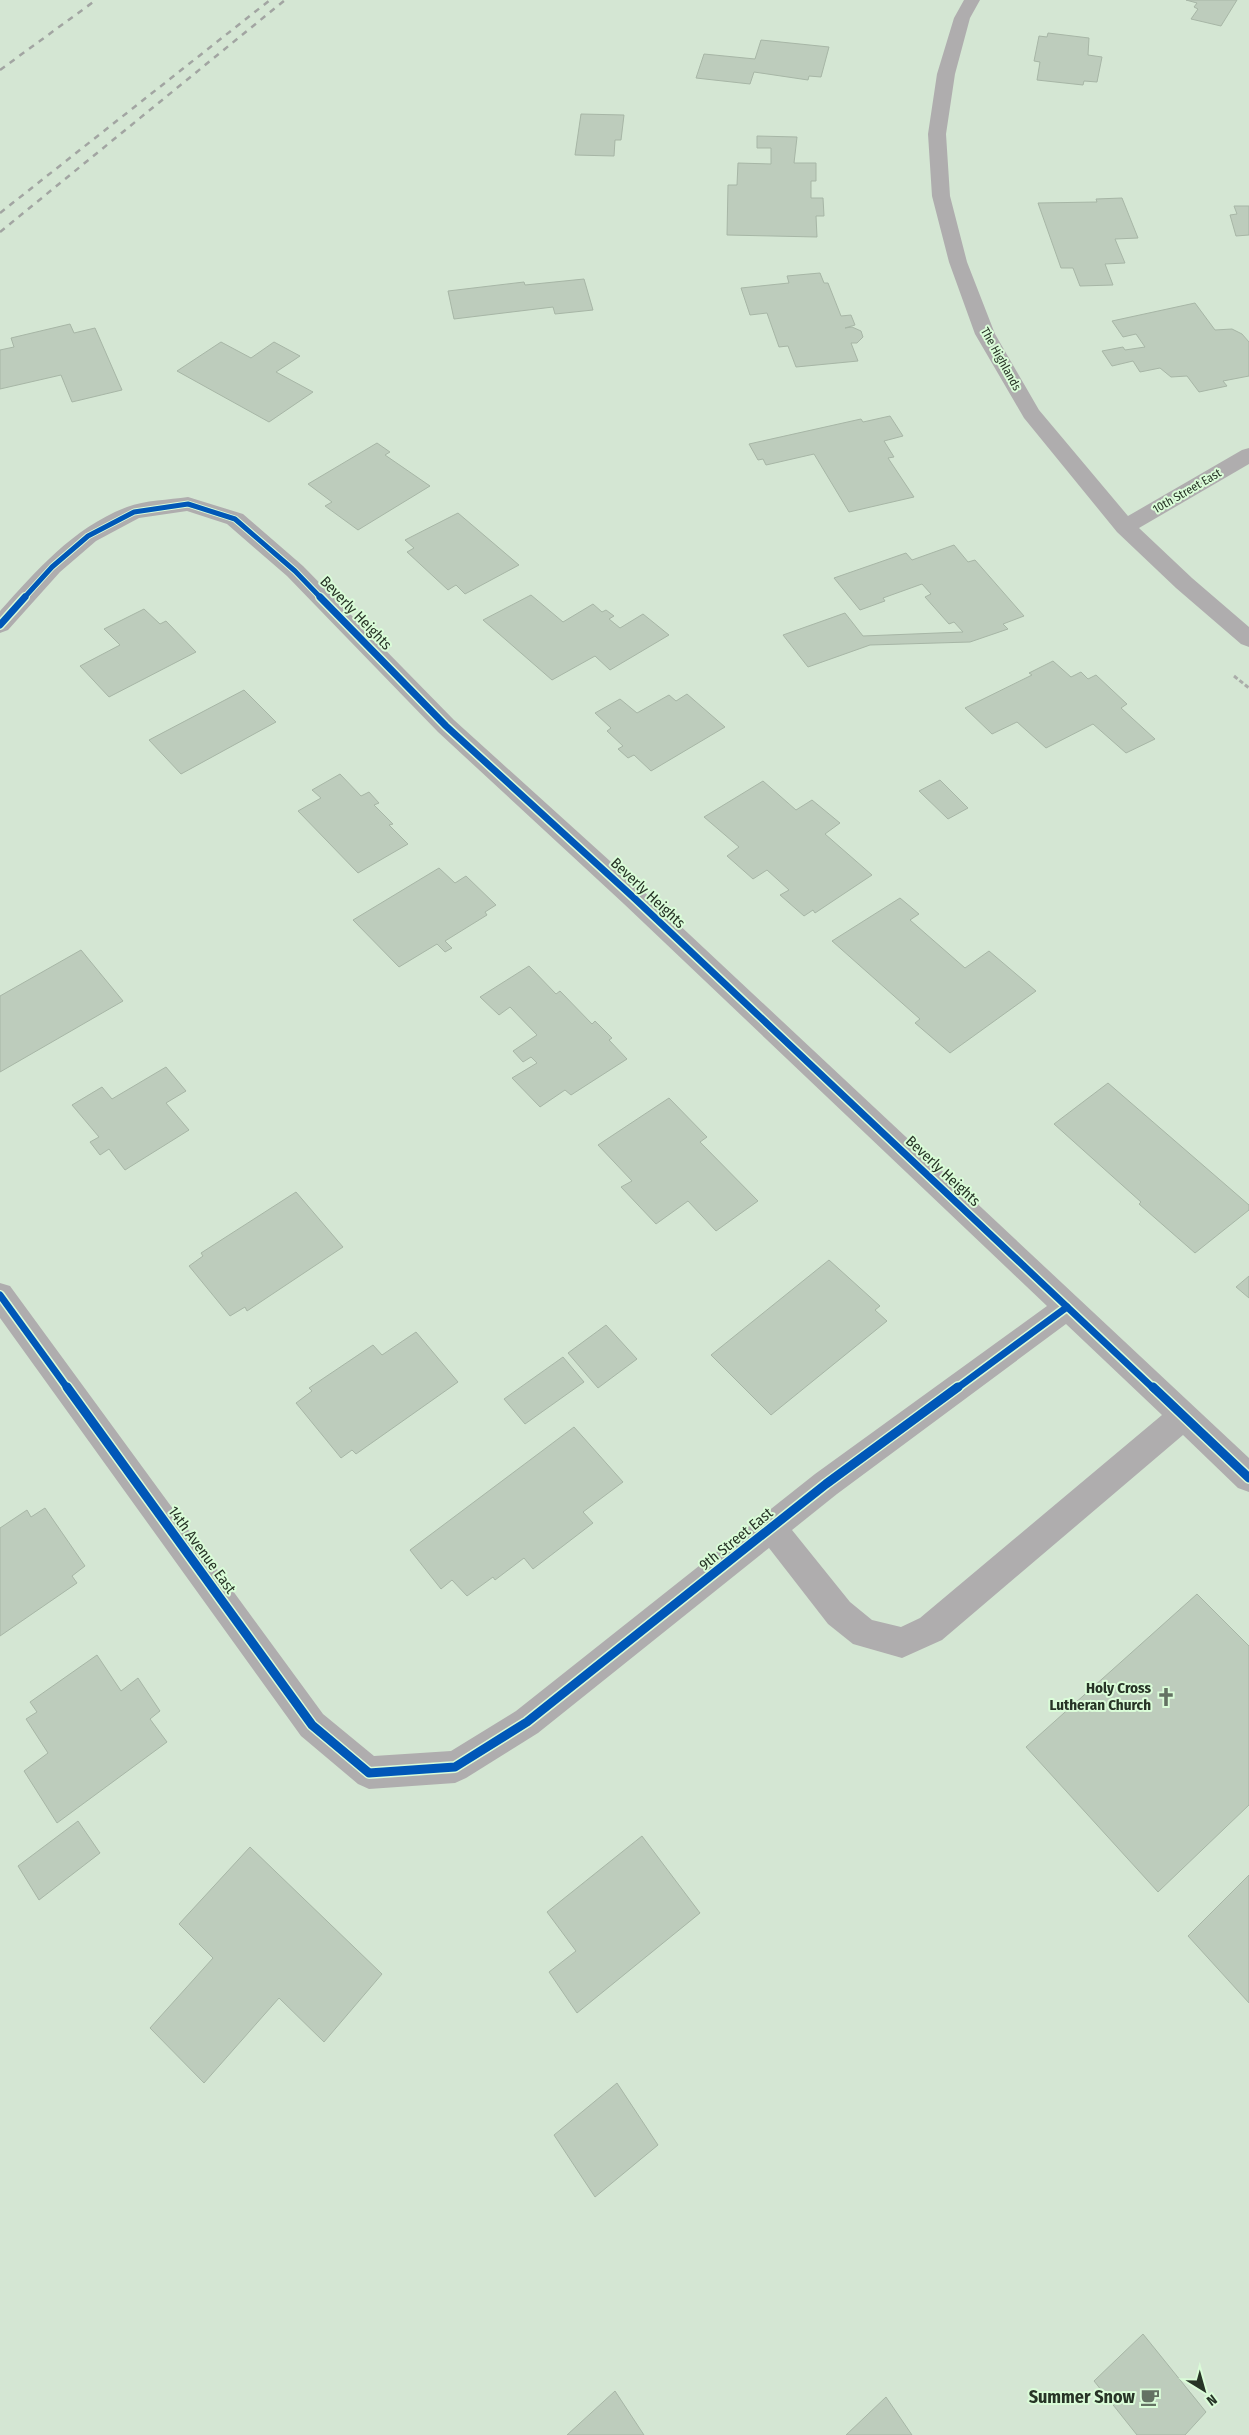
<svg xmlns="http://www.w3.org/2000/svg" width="1249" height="2435" font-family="'Fira Sans Condensed',sans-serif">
<rect width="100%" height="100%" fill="#d4e6d3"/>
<g fill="#bdccbc" stroke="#a7b6a6">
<path d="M1186,0H1237L1221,26L1191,19L1198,9L1194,7L1197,3Z"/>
<path d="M1048,33L1089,38L1088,55L1102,57L1097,82L1084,81L1083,85L1037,80L1040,62L1034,61L1039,36L1047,37Z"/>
<path d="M761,40L829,47L821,77L809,76L808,80L754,72L750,84L696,78L704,54L755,59Z"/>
<path d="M581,114L624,115L621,140H615L614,156L575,155Z"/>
<path d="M757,136L797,137L794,163H816V181H811V198H823L824,216H816L817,237L727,235L728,185H737L738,163L771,164V148H757Z"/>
<path d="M1122,198L1138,238L1115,239L1125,263L1105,264L1113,285L1080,286L1073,268H1061L1038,203L1097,202L1096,199Z"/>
<path d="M1234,206H1249V235L1236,236L1230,215L1237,214Z"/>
<path d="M820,273L824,283H828L841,316L851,315L855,325L845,328L852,327L861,331L863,337L857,343H851L858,361L796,367L788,346L779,347L767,313L750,315L741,288L789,283L787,276Z"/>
<path d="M584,279L593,310L555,314L553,307L454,319L448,291L524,282L525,285Z"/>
<path d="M1195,303L1215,330L1232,329L1242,334L1249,342V376L1223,381L1227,386L1199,392L1187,376L1171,377L1160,368L1140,372L1133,361L1112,366L1102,351L1123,347L1125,350L1145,347L1136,334L1123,337L1112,321Z"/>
<path d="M70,324L74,333L95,328L122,390L72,402L61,375L0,389V350L14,347L11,338Z"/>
<path d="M221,342L251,358L274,342L300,356L276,372L313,392L269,422L177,371Z"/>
<path d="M890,416L903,436L884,441L894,457L888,458L914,497L849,512L814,454L766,465L763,459L758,460L749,444L861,419L863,422Z"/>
<path d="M377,443L390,452L385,455L430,486L358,530L325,506L332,502L308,484Z"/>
<path d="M458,513L519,565L465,594L456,585L448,590L407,552L414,548L405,540Z"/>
<path d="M954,545L968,562L975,560L1024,616L1003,624L1008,629L970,642L870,645L808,667L783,635L845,613L863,636L963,632L954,622L949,624L925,597L931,594L922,584L883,598L885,601L860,610L834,578L906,553L912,560Z"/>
<path d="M531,595L563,622L593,604L602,612L606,610L614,616L609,619L620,628L643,614L669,635L610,670L595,656L552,680L483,620Z"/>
<path d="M144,609L160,624L166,621L196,652L109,697L80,666L120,645L104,629Z"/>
<path d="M1053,661L1071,677L1081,672L1088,679L1096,675L1127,704L1121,708L1155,739L1126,753L1093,724L1046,748L1017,722L992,734L965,708L1032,675L1029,673Z"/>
<path d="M244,690L276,722L181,774L149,740Z"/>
<path d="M687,694L725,727L651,771L634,755L628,758L618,749L623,746L607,731L611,728L595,713L620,699L637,713L669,695L676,701Z"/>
<path d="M340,774L361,796L369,792L379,803L374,805L393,824L389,825L408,844L358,873L298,811L321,798L312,790Z"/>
<path d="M940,780L968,808L948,819L919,791Z"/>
<path d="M763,781L796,810L812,800L840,823L825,834L872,875L815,913L813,910L804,916L780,895L789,890L767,870L753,879L727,856L739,847L704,817Z"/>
<path d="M439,868L455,883L466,876L496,905L485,912L487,915L445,941L452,948L445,952L437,944L399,967L353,920Z"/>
<path d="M900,898L919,914L910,920L965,968L989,951L1036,991L950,1053L915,1023L920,1019L832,941Z"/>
<path d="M81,950L123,1001L0,1072V996Z"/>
<path d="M529,966L556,994L560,991L592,1024L595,1021L612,1038L609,1040L627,1059L571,1095L565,1090L540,1107L512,1078L537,1063L531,1057L523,1062L513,1051L537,1035L510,1007L499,1015L480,997Z"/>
<path d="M166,1067L186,1091L166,1103L189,1130L125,1170L109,1149L100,1155L90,1142L99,1137L72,1105L102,1087L112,1099Z"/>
<path d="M1108,1083L1249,1205V1210L1195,1253L1139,1204L1141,1202L1054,1124Z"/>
<path d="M669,1098L707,1137L700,1142L758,1201L716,1231L688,1201L656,1224L621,1187L632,1181L598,1145Z"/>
<path d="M296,1192L343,1247L247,1311L245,1307L230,1316L189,1266L203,1256L201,1253Z"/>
<path d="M829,1260L880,1306L875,1310L887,1321L771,1415L711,1355Z"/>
<path d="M1249,1276V1298L1236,1287Z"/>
<path d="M606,1325L637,1359L598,1388L568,1353Z"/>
<path d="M416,1332L458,1382L356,1454L352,1450L341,1458L296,1403L312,1391L309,1388L373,1345L382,1355Z"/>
<path d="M563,1357L584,1382L525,1424L504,1399Z"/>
<path d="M574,1427L623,1482L583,1512L593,1523L533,1569L524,1558L495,1580L493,1577L467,1596L452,1580L441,1589L410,1550Z"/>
<path d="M45,1508L85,1566L72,1576L77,1583L0,1636V1528L27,1510L31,1517Z"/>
<path d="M1197,1594L1249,1646V1805L1158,1892L1026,1747Z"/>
<path d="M97,1655L121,1691L138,1678L160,1711L150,1719L167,1742L57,1823L24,1771L48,1753L26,1719L37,1712L30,1702Z"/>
<path d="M78,1821L100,1853L39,1900L18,1866Z"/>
<path d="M642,1836L700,1913L577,2013L549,1972L576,1951L547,1912Z"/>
<path d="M250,1847L382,1974L324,2042L279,1998L204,2083L150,2028L213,1958L179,1924Z"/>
<path d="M1249,1875V2003L1188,1936Z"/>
<path d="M617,2083L658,2145L595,2197L554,2135Z"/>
<path d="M1143,2334L1206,2412L1185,2435H1137L1094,2381Z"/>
<path d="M615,2391L644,2435H567Z"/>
<path d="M886,2397L912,2435H846Z"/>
</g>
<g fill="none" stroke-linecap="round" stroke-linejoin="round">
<path stroke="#aaaca9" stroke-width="3" stroke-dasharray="4.5 2.5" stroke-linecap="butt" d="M1234,676L1249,688"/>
<g fill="#afadae" fill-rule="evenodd">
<path d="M964,0H980L970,18L955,74L946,134L950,196L967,262L995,334L1039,410L1128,516L1242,450L1249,448V464L1139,528L1192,578L1249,627V647L1241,644L1176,588L1117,532L1024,418L975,334L949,262L932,196L928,134L937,74L954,18Z"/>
<path d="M188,497L243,514L303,566L454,720L642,890L1249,1458V1492L1238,1488L1183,1435L942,1640L902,1658L853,1644L828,1624L769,1548L538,1733L466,1778L455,1783L369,1789L358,1784L301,1736L0,1318V1283L10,1286L323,1714L374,1756L451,1751L516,1711L815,1474L1047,1306L624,904L438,732L287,576L227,524L187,511L139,518L96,541L60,572L8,630L0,633V611C37,570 74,527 127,507C145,500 169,500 188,497ZM1066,1324L1162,1415L920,1618L901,1627L872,1620L850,1602L792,1530L837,1494Z"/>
</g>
<g stroke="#a2a5a2" stroke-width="2.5" stroke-dasharray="6 6" stroke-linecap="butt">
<path d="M0,70L96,0"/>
<path d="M0,213L270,0"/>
<path d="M0,232L285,0"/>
</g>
<g stroke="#dafcd8" stroke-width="7">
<path id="cycleway-far2" d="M24,598L52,567L88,536L134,512L188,504L235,519L295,571L321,598"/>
</g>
<g stroke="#dafcd8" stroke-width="10">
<g id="cycleway-far1">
<path d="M320,597L446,726L633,897L1154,1389"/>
<path d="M0,625L25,597"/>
<path d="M0,1295L68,1389"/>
<path d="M956,1389L1067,1307"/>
</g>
</g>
<g stroke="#dafcd8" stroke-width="12">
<g id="cycleway">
<path d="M67,1387L312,1725L369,1773L455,1767L527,1722L826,1484L958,1387"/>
<path d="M1153,1387L1249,1478"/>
</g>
</g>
<use href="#cycleway-far2" stroke="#0057b8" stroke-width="5"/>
<use href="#cycleway-far1" stroke="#0057b8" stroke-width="7"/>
<use href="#cycleway" stroke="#0057b8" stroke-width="9"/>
</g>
<defs>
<g id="church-bare" transform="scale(1.5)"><path d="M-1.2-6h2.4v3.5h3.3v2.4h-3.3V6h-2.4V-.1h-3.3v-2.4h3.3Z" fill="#647263" stroke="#dafcd8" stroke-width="2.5" paint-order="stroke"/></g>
<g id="cafe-bare" transform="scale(1.5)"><path d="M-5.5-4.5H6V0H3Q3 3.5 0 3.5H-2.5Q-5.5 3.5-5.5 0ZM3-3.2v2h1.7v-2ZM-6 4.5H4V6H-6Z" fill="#647263" stroke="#dafcd8" stroke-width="2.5" paint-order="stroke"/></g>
</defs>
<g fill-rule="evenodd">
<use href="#church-bare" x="1166" y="1697"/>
<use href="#cafe-bare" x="1150" y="2397"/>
</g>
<g text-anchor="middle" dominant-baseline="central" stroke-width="4" stroke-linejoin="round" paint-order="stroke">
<g font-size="12" fill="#273426" stroke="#dafcd8">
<text transform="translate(1001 359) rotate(61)">The Highlands</text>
<text transform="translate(1187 491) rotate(-30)">10th Street East</text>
</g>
<g font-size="15" fill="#273426" stroke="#dafcd8">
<text transform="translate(356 613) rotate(46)">Beverly Heights</text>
<text transform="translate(648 893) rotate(43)">Beverly Heights</text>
<text transform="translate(943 1171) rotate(43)">Beverly Heights</text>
<text transform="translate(736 1539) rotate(-39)">9th Street East</text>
<text transform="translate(202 1550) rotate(54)">14th Avenue East</text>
</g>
<g font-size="15" font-weight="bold" fill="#273426" stroke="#dafcd8" text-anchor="end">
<text x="1151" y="1688">Holy Cross<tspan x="1151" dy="17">Lutheran Church</tspan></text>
</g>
<g font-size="18" font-weight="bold" fill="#273426" stroke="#dafcd8" text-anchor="end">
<text x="1135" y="2397">Summer Snow</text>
</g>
</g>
<g transform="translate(1204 2390) rotate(143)" stroke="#dafcd8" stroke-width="4" paint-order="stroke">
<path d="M0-4L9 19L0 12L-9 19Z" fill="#273426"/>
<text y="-8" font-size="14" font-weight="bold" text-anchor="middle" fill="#273426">N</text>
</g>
</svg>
